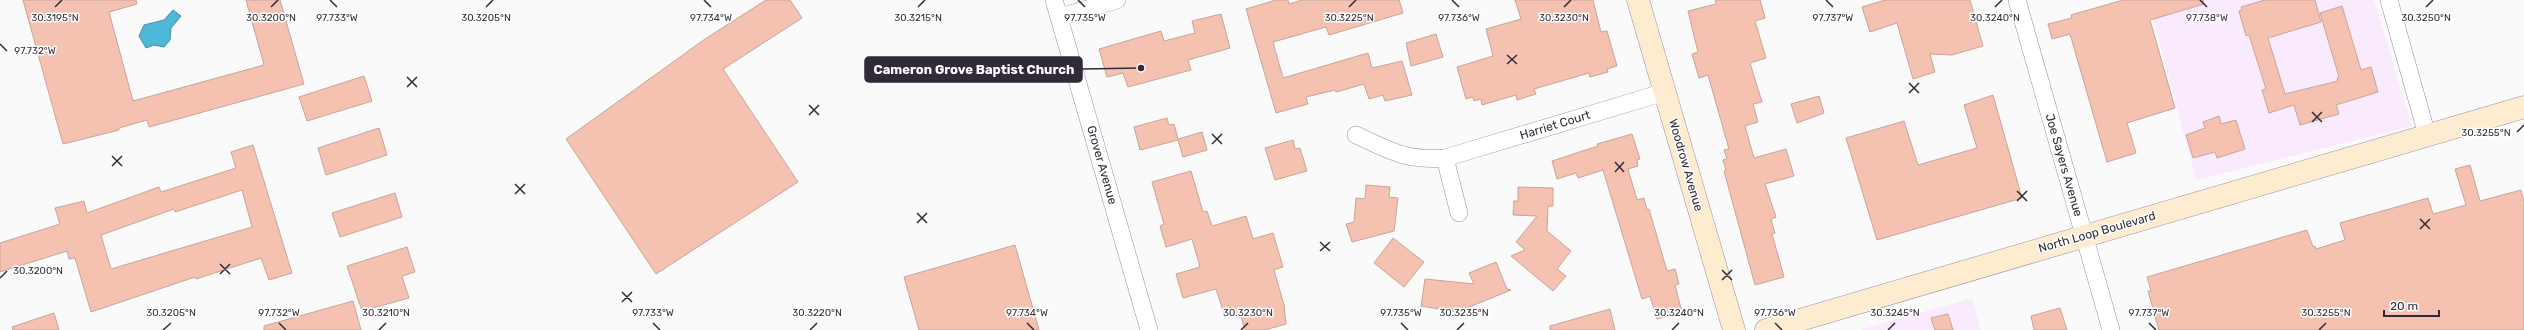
<svg xmlns="http://www.w3.org/2000/svg" width="2524" height="330" font-family="Rubik,sans-serif">
<rect width="100%" height="100%" fill="#fafafa"/>
<g fill="#faeafd">
<path d="M2203,0H2374L2412,126L2196,180L2153,18Z"/>
<path d="M1972,298L1981,330H1859Z"/>
</g>
<path fill="#4eb9d7" stroke="#458ea7" d="M173,10L181,16L171,28L170,40L164,47L154,45L146,48L139,36L144,25L164,20Z"/>
<g fill="#f5c2b1" stroke="#c8a499" fill-rule="evenodd">
<path d="M23,0H136L137,4L109,12L133,101L264,65L246,0H280L304,84L149,127L147,120L119,128V130L63,144Z"/>
<path d="M766,0H790L802,18L723,69L798,182L656,274L566,139L705,39Z"/>
<path d="M1276,0H1288L1289,4L1302,0H1399L1403,13L1329,35L1326,27L1273,42L1283,78L1368,53L1372,68L1402,61L1412,95L1385,101L1383,95L1369,99L1364,84L1336,92L1335,90L1306,97L1308,104L1276,113L1246,9Z"/>
<path d="M1515,0H1593L1601,32L1607,31L1617,66L1607,69L1608,72L1590,77L1589,73L1534,89L1536,94L1517,100L1516,95L1482,105L1481,99L1474,101L1473,97L1466,99L1457,67L1493,56L1486,29L1521,19Z"/>
<path d="M1715,0H1760L1765,18L1755,21L1766,58L1750,63L1762,102L1753,104L1758,122L1745,126L1754,158L1786,149L1794,176L1765,184L1776,217L1771,219L1775,233L1772,234L1784,277L1755,285L1724,171L1726,170L1723,160L1727,159L1724,150L1729,149L1708,75L1699,78L1692,54L1698,52L1688,11L1716,4Z"/>
<path d="M1885,0H1970L1983,46L1952,55L1930,54L1935,72L1913,79L1897,23L1870,32L1862,7Z"/>
<path d="M2123,0H2203L2204,4L2150,20L2175,108L2127,123L2136,153L2107,162L2070,34L2052,39L2048,24L2072,18L2071,15Z"/>
<path d="M2265,0H2315L2321,22L2268,38L2285,94L2338,81L2337,78L2339,77L2320,13L2342,6L2361,70L2371,67L2378,92L2336,105L2339,114L2300,125L2294,105L2269,113L2262,90L2266,89L2249,35L2246,36L2239,11L2242,10L2241,7Z"/>
<path d="M1221,14L1230,48L1188,60L1191,70L1128,87L1123,73L1107,77L1099,49L1161,31L1164,41L1195,33L1192,21Z"/>
<path d="M1436,34L1443,57L1411,66L1406,43Z"/>
<path d="M364,76L372,101L307,121L299,97Z"/>
<path d="M1993,95L2022,198L1877,240L1846,138L1904,121L1918,165L1977,148L1964,105Z"/>
<path d="M1819,96L1824,113L1797,123L1791,104Z"/>
<path d="M2219,116L2221,124L2236,120L2245,149L2217,158L2215,152L2193,158L2186,135L2205,128L2203,122Z"/>
<path d="M1167,118L1169,125L1174,124L1178,139L1202,132L1207,150L1183,157L1178,140L1140,150L1134,127Z"/>
<path d="M379,128L387,155L326,175L318,148Z"/>
<path d="M1632,134L1640,159L1637,160L1638,166L1628,169L1637,200L1644,198L1647,210L1649,209L1667,271L1675,269L1679,284L1675,285L1682,312L1657,319L1650,296L1642,299L1603,170L1578,178L1576,173L1557,179L1552,161L1598,146L1597,144Z"/>
<path d="M1293,140L1295,149L1300,148L1307,171L1275,180L1265,148Z"/>
<path d="M253,145L292,273L269,280L261,258L196,279L195,277L91,312L75,258L69,259L67,251L0,272V243L60,224L55,208L84,201L87,213L159,187L161,192L236,168L231,152ZM242,190L252,227L111,269L101,235L174,209L175,212Z"/>
<path d="M2470,165L2480,201L2521,190L2524,202V330H2159L2148,291H2151L2147,277L2307,230L2313,247L2315,246L2316,249L2345,240L2340,223L2428,198L2433,214L2466,205L2455,169Z"/>
<path d="M1191,171L1203,212L1207,211L1212,226L1246,216L1253,239L1273,233L1283,267L1274,270L1284,305L1286,324L1265,330H1245L1240,313L1225,317L1216,289L1183,298L1176,274L1200,267L1192,239L1166,247L1160,226L1164,224L1152,182Z"/>
<path d="M1366,185L1390,187L1389,197L1398,198L1394,231L1352,242L1346,224L1354,222L1356,198L1365,199Z"/>
<path d="M1518,187L1553,188V206H1548L1547,231L1571,251L1557,269L1566,276L1553,291L1511,256L1525,250L1516,242L1537,216L1513,215L1514,201H1518Z"/>
<path d="M395,193L402,217L340,237L332,213Z"/>
<path d="M1393,238L1424,262L1404,287L1374,263Z"/>
<path d="M1015,245L1039,330H919L904,277Z"/>
<path d="M407,247L415,272L402,276L409,298L362,311L347,266Z"/>
<path d="M1496,262L1507,289L1511,290L1457,312L1421,306L1425,279L1474,284L1469,273Z"/>
<path d="M353,301L361,330H264V326Z"/>
<path d="M2060,308L2067,330H2034L2031,316Z"/>
<path d="M1610,309L1615,330H1550V326Z"/>
<path d="M54,313L59,330H13L12,327Z"/>
<path d="M1948,314L1953,330H1935L1931,318Z"/>
</g>
<g fill="none" stroke-linecap="round" stroke-linejoin="round">
<g stroke="#9c8eab" stroke-width="18">
<g id="street">
<path d="M1054,0L1149,330"/>
<path d="M2017,0L2111,330"/>
<path d="M2389,0L2427,135"/>
<path d="M1060,17L1117,0"/>
<path d="M1356,135C1391,151 1406,161 1445,158L1665,92"/>
<path d="M1445,158L1459,213"/>
</g>
</g>
<g stroke="#9c8eab" stroke-width="23">
<g id="secondary">
<path d="M1638,0L1734,330"/>
<path d="M1766,330L2524,107"/>
</g>
</g>
<use href="#street" stroke="#fff" stroke-width="17"/>
<use href="#secondary" stroke="#feecd1" stroke-width="22"/>
</g>
<path fill="none" stroke="#312b37" stroke-width="1.5" d="M330,0L337,7M704,0L711,7M1078,0L1085,7M1452,0L1459,7M1826,0L1833,7M2200,0L2207,7M55,7L62,0M271,7L278,0M486,7L493,0M918,7L925,0M1349,7L1356,0M1564,7L1571,0M1995,7L2002,0M2426,7L2433,0M0,44L7,51M1507,55L1517,64M1507,64L1517,55M407,77L417,87M1909,83L1919,93M407,87L417,77M1909,93L1919,83M809,105L819,115M2312,112L2322,122M809,115L819,105M2312,122L2322,112M2517,132L2524,125M1212,134L1222,144M1212,144L1222,134M112,156L122,166M1615,162L1624,172M112,166L122,156M1615,172L1624,162M515,184L525,194M2017,191L2027,201M515,194L525,184M2017,201L2027,191M917,213L927,223M2420,219L2430,229M917,223L927,213M2420,229L2430,219M1320,242L1330,251M1320,251L1330,242M220,264L230,274M1722,270L1732,280M220,274L230,264M0,278L7,271M1722,280L1732,270M622,292L632,302M622,302L632,292M279,323L286,330M653,323L660,330M1027,323L1034,330M1401,323L1408,330M1775,323L1782,330M2149,323L2156,330M163,330L171,323M379,330L386,323M810,330L817,323M1241,330L1248,323M1457,330L1464,323M1672,330L1679,323M1888,330L1895,323M2319,330L2326,323"/>
<g text-anchor="middle" dominant-baseline="central" stroke-width="3" stroke-linejoin="round" paint-order="stroke">
<g font-size="12" fill="#312b37" stroke="#fff">
<text transform="translate(1555 125) rotate(-17)">Harriet Court</text>
<text transform="translate(1102 165) rotate(74)">Grover Avenue</text>
<text transform="translate(1686 165) rotate(74)">Woodrow Avenue</text>
<text transform="translate(2064 165) rotate(74)">Joe Sayers Avenue</text>
<text transform="translate(2097 232) rotate(-16)">North Loop Boulevard</text>
</g>
</g>
<g font-size="10" text-anchor="middle" fill="#312b37" stroke="#fff" stroke-width="3" stroke-linejoin="round" paint-order="stroke">
<text x="55" y="21">30.3195°N</text>
<text x="271" y="21">30.3200°N</text>
<text x="337" y="21">97.733°W</text>
<text x="486" y="21">30.3205°N</text>
<text x="711" y="21">97.734°W</text>
<text x="918" y="21">30.3215°N</text>
<text x="1085" y="21">97.735°W</text>
<text x="1349" y="21">30.3225°N</text>
<text x="1459" y="21">97.736°W</text>
<text x="1564" y="21">30.3230°N</text>
<text x="1833" y="21">97.737°W</text>
<text x="1995" y="21">30.3240°N</text>
<text x="2207" y="21">97.738°W</text>
<text x="2426" y="21">30.3250°N</text>
<text x="35" y="54">97.732°W</text>
<text x="2486" y="136">30.3255°N</text>
<text x="38" y="274">30.3200°N</text>
<text x="171" y="316">30.3205°N</text>
<text x="279" y="316">97.732°W</text>
<text x="386" y="316">30.3210°N</text>
<text x="653" y="316">97.733°W</text>
<text x="817" y="316">30.3220°N</text>
<text x="1027" y="316">97.734°W</text>
<text x="1248" y="316">30.3230°N</text>
<text x="1401" y="316">97.735°W</text>
<text x="1464" y="316">30.3235°N</text>
<text x="1679" y="316">30.3240°N</text>
<text x="1775" y="316">97.736°W</text>
<text x="1895" y="316">30.3245°N</text>
<text x="2149" y="316">97.737°W</text>
<text x="2326" y="316">30.3255°N</text>
</g>
<path fill="none" stroke="#312b37" stroke-width="1.5" d="M1141 68L1082 69"/>
<circle fill="#312b37" stroke="#fff" stroke-width="1.5" cx="1141" cy="68" r="4"/>
<rect fill="#312b37" stroke="#312b37" stroke-width="1.5" x="865" y="57" width="217" height="25" rx="4"/>
<g font-size="13" text-anchor="middle" font-weight="bold" fill="#fff">
<text x="974" y="74">Cameron Grove Baptist Church</text>
</g>
<path d="M2384 310v6h55v-6" fill="none" stroke="#312b37" stroke-width="2"/>
<text x="2390" y="310" font-size="12" fill="#312b37" stroke="#ffffff" stroke-width="3" paint-order="stroke">20 m</text>
</svg>
